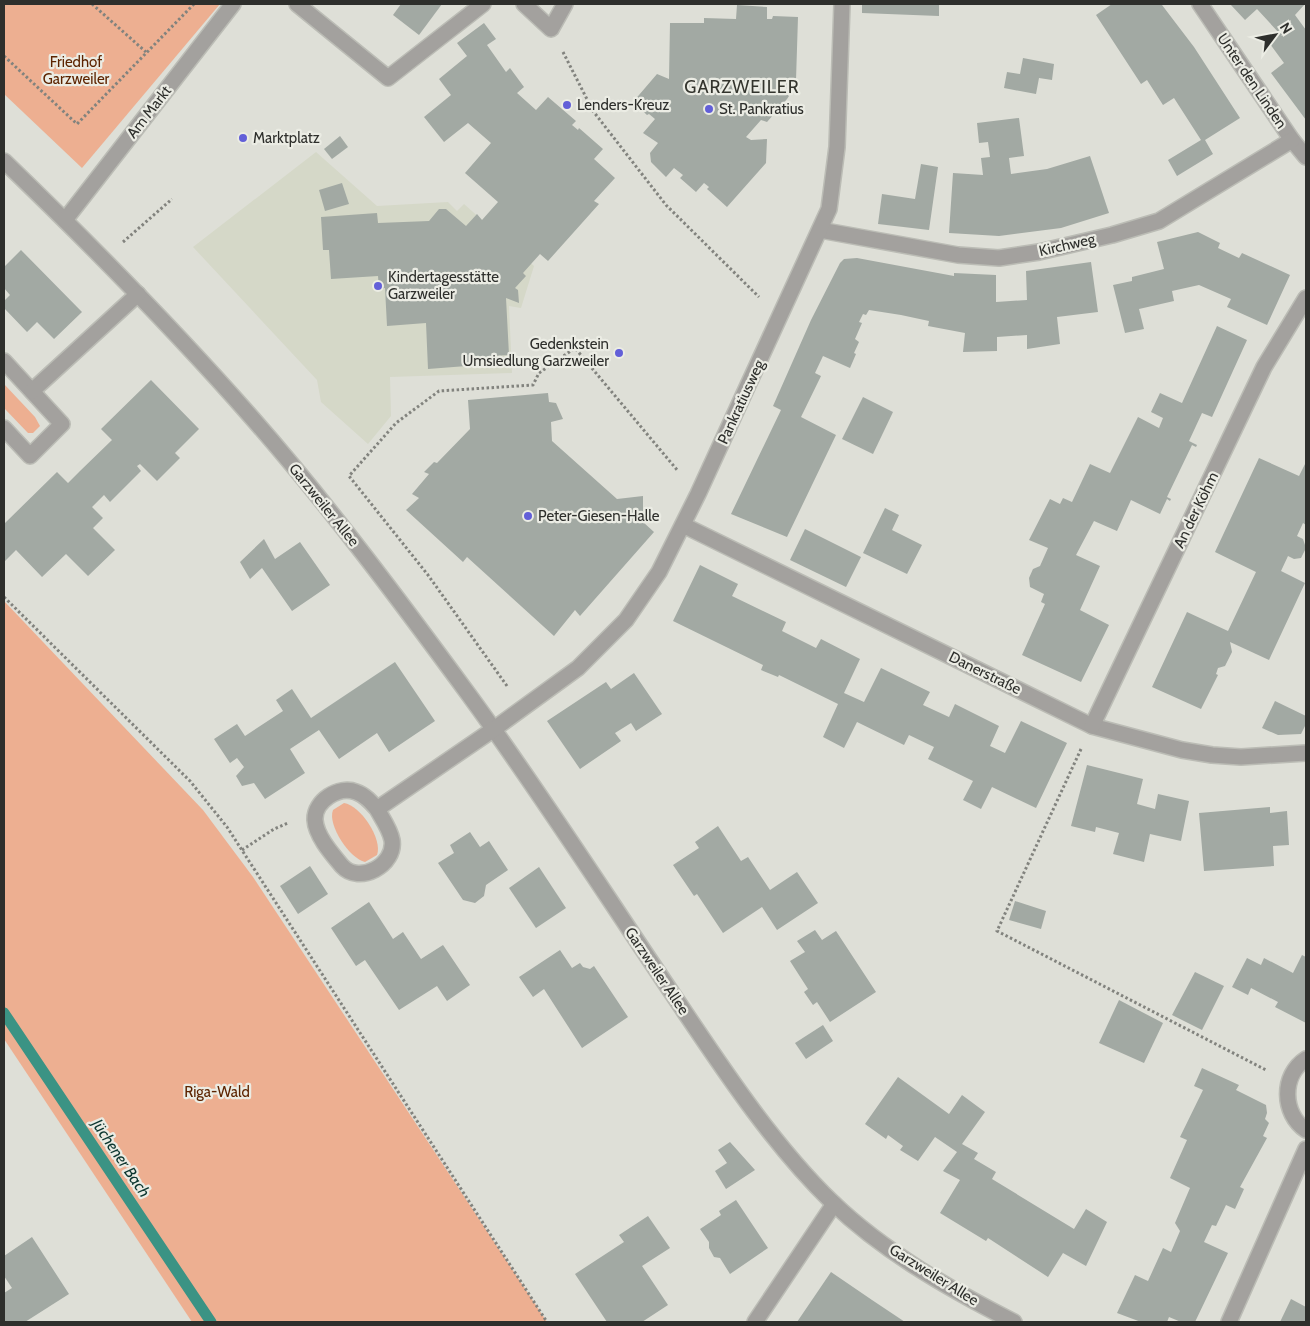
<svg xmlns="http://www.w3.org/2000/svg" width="1310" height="1326" font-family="Cabin,sans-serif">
<rect width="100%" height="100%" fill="#dedfd7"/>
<path fill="#d5d8c8" d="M316,152L377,206L448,202L457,211L464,204L534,266L521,308L509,306L512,373L390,377L391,416L368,444L321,402L317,380L193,247Z"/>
<g fill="#edaf91">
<path d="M4,4H220L82,168L4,94Z"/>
<path d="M4,384L35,417L40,426L33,433H28L4,408Z"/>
<path d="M4,601L203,810L253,877L547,1322H192L4,1039Z"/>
<path d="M344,803C360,805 383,839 377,855L365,862C350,859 327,825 333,810Z"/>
</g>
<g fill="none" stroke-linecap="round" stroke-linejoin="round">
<path stroke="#3b9384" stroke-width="11" d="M4,1013L211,1322"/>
</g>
<g fill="#a2a9a3">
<path d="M401,4H442L419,35L393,15Z"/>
<path d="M862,4H939V16L862,13Z"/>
<path d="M1112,4L1162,5L1194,47L1240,118L1205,140L1213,154L1177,176L1168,160L1201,140L1174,98L1163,105L1147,80L1141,84L1096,15Z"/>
<path d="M1230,4H1305L1295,15L1306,30V120L1271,73L1284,63L1270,44L1279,33L1257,9L1245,20Z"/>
<path d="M737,5L767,7V19H772L773,16L798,17L796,80L783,91L789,96L787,99L767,122L761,120L746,137L751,140L767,139L766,163L727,207L707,189L709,187L704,183L696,192L680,178L683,175L674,168L666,177L651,162L650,153L658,143L643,133L655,119L649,114L647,115L633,102L657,74L669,79L670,23H704V18L736,19Z"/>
<path d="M484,23L496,39L487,45L506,72L510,68L524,87L517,93L536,110L548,97L576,121L572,125L578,130L579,128L603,149L594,159L615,178L594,201L599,204L548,261L540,254L523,273L526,276L515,288L518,290L519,303L506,298L509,355L492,356V364L428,369L426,323L387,326L385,288L379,289L378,276L331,279L329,250H323L321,217L377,213L378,223L429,221L439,209H446L466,226L477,214L482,220L498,202L465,173L491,143L468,123L444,142L424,117L451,95L439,79L467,56L457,43Z"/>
<path d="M1023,58L1054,64L1052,80L1039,78L1036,94L1004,88L1007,72L1020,74Z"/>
<path d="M1019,118L1024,156L1009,158L1011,174L1047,169L1090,156L1109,213L1061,228L999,236L949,233L953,173L983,175L981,158L990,157L988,142L979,143L977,123Z"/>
<path d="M340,136L348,147L332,159L324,149Z"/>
<path d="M921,164L938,167L929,230L878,224L882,194L915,199Z"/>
<path d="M342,183L349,204L325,211L319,190Z"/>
<path d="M1198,232L1220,243L1218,248L1239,258L1242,253L1290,275L1267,325L1227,307L1231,299L1199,285L1172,291L1174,301L1139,309L1144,329L1125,333L1113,285L1132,281V277L1164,269L1157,242Z"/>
<path d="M21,250L82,312L54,339L37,322L27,332L4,308V301L10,295L4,288V267Z"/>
<path d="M857,258L954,276V273L996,275V302L1027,300L1026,271L1091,262L1098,312L1057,317L1060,344L1027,349V335L997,337V351L963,352L965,333L928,326L929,321L901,315L869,310L866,315L863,314L859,322L862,323L855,339L859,342L854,353L856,354L850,368L823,356L815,373L821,376L801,417L836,435L787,537L731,514L781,410L773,406L811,320L840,263L844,259Z"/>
<path d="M1217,326L1247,340L1212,417L1202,413L1189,441L1197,445L1196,447L1192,445L1167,497L1171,499L1170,501L1167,499L1160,514L1131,500L1117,531L1094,521L1076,555L1100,566L1080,610L1109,625L1081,682L1022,655L1045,604L1041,602L1044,594L1030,587L1029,578L1033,569L1040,566L1048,548L1029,540L1050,499L1060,504L1063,498L1072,502L1090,464L1110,473L1138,417L1159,428L1163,418L1151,412L1160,393L1182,403Z"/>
<path d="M151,380L199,429L175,453L180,458L157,481L140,464L137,466L141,471L110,502L104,495L92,507L103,518L93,528L115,550L88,576L66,554L42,577L16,550L4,562V524L57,472L68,483L80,471L112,440L101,429Z"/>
<path d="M548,393L549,402L556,403L563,419L551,422L552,441L617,499L643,496V522L654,532L580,616L575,610L554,636L467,557L463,562L406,510L419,498L412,494L429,474L424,472L434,462L437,463L470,429L468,400Z"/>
<path d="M863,397L893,412L873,454L842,439Z"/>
<path d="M1259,458L1299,476L1306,462V525L1303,523L1297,536L1303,539L1306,548L1301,558L1294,559L1288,556L1281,571L1305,583L1269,660L1230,642L1232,652L1225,666L1218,668L1216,674L1218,675L1201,709L1152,687L1187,612L1228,631L1256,572L1215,552Z"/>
<path d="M885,508L899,515L892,530L922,545L907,574L863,553Z"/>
<path d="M805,529L861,557L846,587L790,560Z"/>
<path d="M264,539L275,559L300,542L330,585L292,611L262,568L250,579L240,562Z"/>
<path d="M700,565L738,584L732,596L786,622L782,631L816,648L821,639L860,659L844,693L864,702L881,668L930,692L923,705L949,717L955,704L999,726L990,746L1005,753L1021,721L1067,743L1036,808L992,787L981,809L963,800L973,781L928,759L934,747L909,735L904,745L857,722L844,748L823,737L838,704L779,675L778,677L761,670L763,665L673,621Z"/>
<path d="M395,662L435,721L389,752L377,733L339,759L319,730L290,749L305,773L265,799L254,783L242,786L236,776L244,767L237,758L230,763L214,739L237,724L245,736L283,711L276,700L292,689L311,718Z"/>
<path d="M634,673L662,714L636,731L631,723L615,733L621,741L580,769L547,721L606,682L611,689Z"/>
<path d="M1275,701L1306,716V724L1301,734L1278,735L1262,728Z"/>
<path d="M1087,765L1143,779L1137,804L1155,809L1158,794L1189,801L1181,841L1150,834L1144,862L1113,854L1119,833L1096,827L1095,832L1071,826Z"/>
<path d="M1270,807V813L1287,811L1289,845L1273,846L1274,866L1204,871L1199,813Z"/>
<path d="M718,826L741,861L748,857L770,890L797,872L818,903L777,930L762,907L723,933L697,894L694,896L673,865L699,848L695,842Z"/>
<path d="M470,832L480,847L489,841L508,870L486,885L484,896L475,903L463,900L438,863L454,853L450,845Z"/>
<path d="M310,866L328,894L298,914L280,886Z"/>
<path d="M539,867L566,908L536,928L509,888Z"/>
<path d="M1015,901L1046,911L1041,929L1009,920Z"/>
<path d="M369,902L393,939L403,932L421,959L443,945L470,985L447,1001L437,986L399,1010L365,960L356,966L331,928Z"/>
<path d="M815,930L822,940L836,931L876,992L830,1022L817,1002L813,1005L804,992L808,989L790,961L805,952L797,941Z"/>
<path d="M560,950L572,968L580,963L583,967L590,969L594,966L628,1017L582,1048L544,989L533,997L519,977Z"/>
<path d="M1302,955L1306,957V1023L1275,1007L1278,1002L1251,988L1248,995L1232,987L1247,958L1261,965L1264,958L1293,973Z"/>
<path d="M1195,972L1224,986L1202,1030L1172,1015Z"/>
<path d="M1119,1000L1163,1023L1144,1063L1099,1043Z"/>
<path d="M823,1025L833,1041L806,1059L795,1043Z"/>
<path d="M1202,1068L1239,1085L1236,1090L1266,1105L1267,1113L1265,1119L1269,1123L1263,1136L1267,1138L1240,1187L1244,1189L1235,1209L1226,1205L1216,1226L1212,1225L1204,1242L1228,1253L1195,1322H1181L1169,1317L1167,1322H1141L1117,1313L1135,1275L1148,1281L1163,1248L1171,1252L1180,1231L1175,1223L1190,1188L1170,1178L1187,1140L1180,1137L1203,1090L1194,1086Z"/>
<path d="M898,1077L949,1114L962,1095L985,1112L962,1144L978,1153L974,1159L996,1172L992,1179L1074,1229L1086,1209L1107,1222L1086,1266L1063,1253L1048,1277L988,1238L986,1241L940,1213L960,1180L943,1171L957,1152L935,1137L918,1161L900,1150L903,1146L888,1135L886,1139L865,1124Z"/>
<path d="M730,1142L755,1170L726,1189L715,1171L727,1163L718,1150Z"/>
<path d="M736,1200L768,1248L730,1274L720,1258L714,1257L709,1248V1242L700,1229L721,1215L719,1211Z"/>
<path d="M648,1216L670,1248L642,1266L668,1305L642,1322H607L575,1274L624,1242L619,1235Z"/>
<path d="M32,1237L69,1294L25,1322H4V1293L12,1288L4,1276V1256Z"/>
<path d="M831,1272L872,1300L905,1322H797Z"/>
<path d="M1291,1299L1306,1307V1322H1280Z"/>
</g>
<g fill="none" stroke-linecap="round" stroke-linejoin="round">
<g stroke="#bbbcb5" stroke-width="18">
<g id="street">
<path d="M297,4L388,78L483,4"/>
<path d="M524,4L551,29L565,4"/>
<path d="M1200,4L1292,140L1306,157"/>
<path d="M4,161C90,244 174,329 253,419C330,507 400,601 469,695C543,796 610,902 680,1005C725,1072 774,1146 832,1202C884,1252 951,1290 1014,1322"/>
<path d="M65,220L233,4"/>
<path d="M820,230L958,255L999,258L1039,252L1112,235L1159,221L1292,140"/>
<path d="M4,361L62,424L30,456L4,428"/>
<path d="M32,391L138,294"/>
<path d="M683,525L1092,726L1182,750L1212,755L1241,757L1306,753"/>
<path d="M1092,726L1264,367L1306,298"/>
<path d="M377,809C382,818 390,829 392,840C396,865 359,885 342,866C332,854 316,836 315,820C314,801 339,785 356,792C365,795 371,802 377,809L494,729L578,668L626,620L659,572L698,494L829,209L837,147L842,4"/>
<path d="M1306,1059C1281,1075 1282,1114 1306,1130"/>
<path d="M755,1322L834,1204"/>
<path d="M1229,1322L1306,1149"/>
</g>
</g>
<g stroke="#82837e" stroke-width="3" stroke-dasharray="2.5 2.5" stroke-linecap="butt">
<path d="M92,4L146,52"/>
<path d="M563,52L593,111L666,205L759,297"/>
<path d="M4,56L77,124L194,4"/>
<path d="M123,242L172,199"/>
<path d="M4,597L190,781L227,827L547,1322"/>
<path d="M507,686L428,575L349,476L396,423L439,391L533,385L539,373L575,348L678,471"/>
<path d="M1081,749L997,931L1266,1070"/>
<path d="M242,850L274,829L288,823"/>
</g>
<use href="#street" stroke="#a3a19e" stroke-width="15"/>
</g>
<g fill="#625fd8" stroke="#ebece4" stroke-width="2">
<circle cx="567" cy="105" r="5"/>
<circle cx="709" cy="109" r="5"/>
<circle cx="243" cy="138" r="5"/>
<circle cx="378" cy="286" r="5"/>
<circle cx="619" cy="353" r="5"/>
<circle cx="528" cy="516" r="5"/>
</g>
<g text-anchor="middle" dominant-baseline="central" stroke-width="4.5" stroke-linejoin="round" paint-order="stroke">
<g font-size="15" fill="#5d2400" stroke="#ebece4">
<text x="76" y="62">Friedhof<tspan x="76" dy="17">Garzweiler</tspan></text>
<text x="217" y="1092">Riga-Wald</text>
</g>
<g font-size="15" fill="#2e2f2c" stroke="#ebece4">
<text transform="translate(1252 81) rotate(56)">Unter den Linden</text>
<text transform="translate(149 112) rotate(-52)">Am Markt</text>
<text transform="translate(1067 245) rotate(-13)">Kirchweg</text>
<text transform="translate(741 402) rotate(-65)">Pankratiusweg</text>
<text transform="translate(324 505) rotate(51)">Garzweiler Allee</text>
<text transform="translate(1196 510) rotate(-64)">An der Köhm</text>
<text transform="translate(985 673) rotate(26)">Danerstraße</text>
<text transform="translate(657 971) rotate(56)">Garzweiler Allee</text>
<text transform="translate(934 1275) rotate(32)">Garzweiler Allee</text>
</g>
<g font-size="15" fill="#2e2f2c" stroke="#ebece4" text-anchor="start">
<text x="577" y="105">Lenders-Kreuz</text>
<text x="719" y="109">St. Pankratius</text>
<text x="253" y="138">Marktplatz</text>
<text x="388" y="277">Kindertagesstätte<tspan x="388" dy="17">Garzweiler</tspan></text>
<text x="609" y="344" text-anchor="end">Gedenkstein<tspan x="609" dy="17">Umsiedlung Garzweiler</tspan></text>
<text x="538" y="516">Peter-Giesen-Halle</text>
</g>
<g font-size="16" font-style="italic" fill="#0c362f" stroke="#ebece4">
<text transform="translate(121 1158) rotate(56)">Jüchener Bach</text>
</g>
<g font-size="18" letter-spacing="1" fill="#33342d" stroke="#ebece4">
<text x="742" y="87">GARZWEILER</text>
</g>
</g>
<rect width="1310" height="1326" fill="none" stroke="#2e2f2c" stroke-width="10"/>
<g transform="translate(1275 35) rotate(58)" stroke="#ebece4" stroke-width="4" paint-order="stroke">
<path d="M0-4L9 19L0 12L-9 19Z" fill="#2e2f2c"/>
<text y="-8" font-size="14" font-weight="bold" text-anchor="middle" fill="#2e2f2c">N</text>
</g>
</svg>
